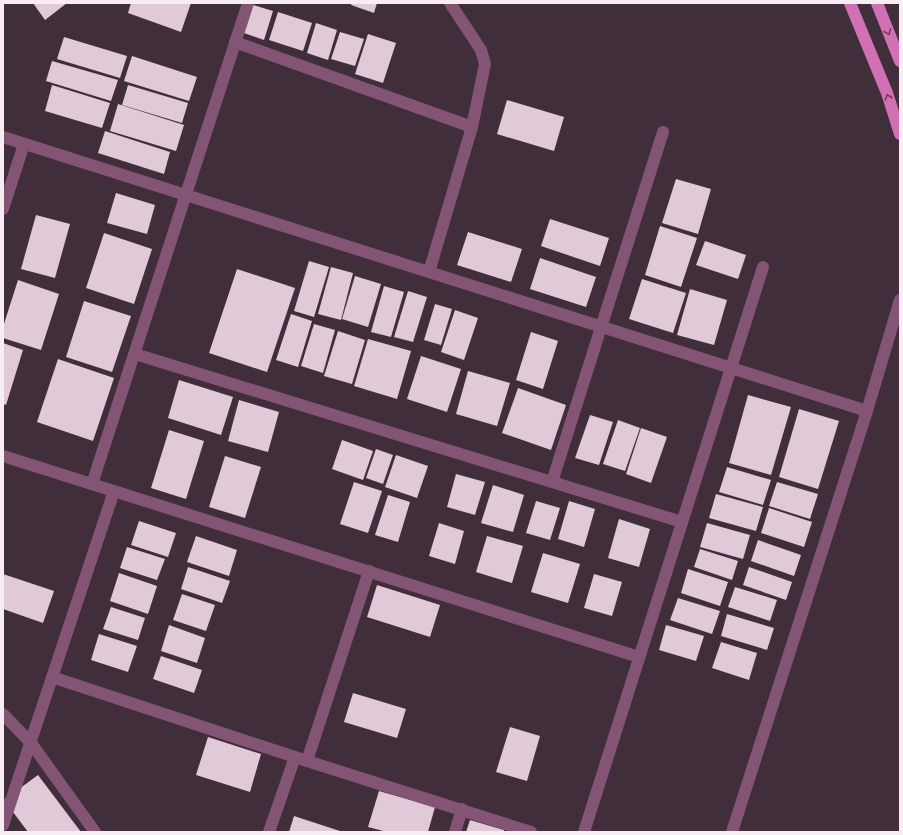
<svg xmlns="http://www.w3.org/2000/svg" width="903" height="835" font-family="Ubuntu,sans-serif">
<rect width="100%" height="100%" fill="#402e3a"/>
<g fill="#e1c9d8">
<path d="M33,3H67L45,20Z"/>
<path d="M131,3H191L181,32L128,13Z"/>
<path d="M352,3H377L374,13L351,5Z"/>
<path d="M253,5L273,11L264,40L244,33Z"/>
<path d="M278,12L312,23L303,51L269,40Z"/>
<path d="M316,23L337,30L328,60L307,53Z"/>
<path d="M340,32L364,39L355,66L331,59Z"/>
<path d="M368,34L396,43L383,83L355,74Z"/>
<path d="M64,37L127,56L120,78L57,59Z"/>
<path d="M132,56L197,77L189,101L124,81Z"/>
<path d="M52,61L118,80L111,101L46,81Z"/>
<path d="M52,85L110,103L102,128L45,111Z"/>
<path d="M128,85L188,103L182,123L122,105Z"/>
<path d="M507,100L564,117L554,151L497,134Z"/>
<path d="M118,104L184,125L176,151L110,131Z"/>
<path d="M105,131L170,152L164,174L98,153Z"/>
<path d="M676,179L711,189L698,234L662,223Z"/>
<path d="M116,193L155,205L147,234L107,223Z"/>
<path d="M36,215L70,224L55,278L21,269Z"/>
<path d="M550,219L609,238L600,266L541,246Z"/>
<path d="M660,226L697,238L681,287L645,275Z"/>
<path d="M468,232L522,249L511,282L457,265Z"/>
<path d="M104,233L152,249L134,304L86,288Z"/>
<path d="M705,241L746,255L738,279L696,265Z"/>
<path d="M540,258L596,277L586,307L530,289Z"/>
<path d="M309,261L329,267L314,317L294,311Z"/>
<path d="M331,267L353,273L341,320L318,314Z"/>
<path d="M237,269L295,288L267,372L209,353Z"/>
<path d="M355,276L381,284L368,327L342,319Z"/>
<path d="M642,279L686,293L673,333L629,319Z"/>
<path d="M18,280L59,294L41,350L3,338V327Z"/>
<path d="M384,286L404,292L391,337L371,332Z"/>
<path d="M690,289L727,300L714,345L677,335Z"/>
<path d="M408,291L427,297L413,342L394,337Z"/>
<path d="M84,301L131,316L112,372L66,357Z"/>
<path d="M435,304L452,309L441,345L424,340Z"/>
<path d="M455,310L478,318L464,360L441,352Z"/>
<path d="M291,314L312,321L298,367L276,360Z"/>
<path d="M314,324L335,330L323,373L301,366Z"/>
<path d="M338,331L365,340L352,384L324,376Z"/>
<path d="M531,332L558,341L543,389L516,380Z"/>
<path d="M368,339L411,351L397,399L354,386Z"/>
<path d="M3,343L23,350L6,405L3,404Z"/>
<path d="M421,356L461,369L447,412L407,399Z"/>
<path d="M58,359L114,378L93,441L37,422Z"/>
<path d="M468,371L510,383L497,426L456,414Z"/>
<path d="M179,380L233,397L221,435L168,418Z"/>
<path d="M518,388L566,405L551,450L502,433Z"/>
<path d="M748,395L791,407L771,475L729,463Z"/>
<path d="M239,400L279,412L268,452L228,441Z"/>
<path d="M799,409L839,421L818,489L779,477Z"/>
<path d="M590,415L613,422L599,465L575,458Z"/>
<path d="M618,420L640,428L625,471L603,464Z"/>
<path d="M641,428L667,437L651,483L626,474Z"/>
<path d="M169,430L204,441L186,499L151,488Z"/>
<path d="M342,440L373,451L363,480L332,469Z"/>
<path d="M376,449L393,455L383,484L366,478Z"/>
<path d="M396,455L428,466L417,498L385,487Z"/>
<path d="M225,456L261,467L245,518L209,507Z"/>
<path d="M727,467L771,480L763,505L719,492Z"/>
<path d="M456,474L485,482L475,515L447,507Z"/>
<path d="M354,482L382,491L368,533L340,524Z"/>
<path d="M777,482L818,494L810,519L769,506Z"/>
<path d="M493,485L524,495L513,532L481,523Z"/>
<path d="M716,494L763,507L756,531L709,518Z"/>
<path d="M388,495L410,502L398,542L375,535Z"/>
<path d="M536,501L560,508L550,540L526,533Z"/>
<path d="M569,501L595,509L584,547L558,539Z"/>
<path d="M769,508L812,522L804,547L761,533Z"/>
<path d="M619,519L650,529L639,567L608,558Z"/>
<path d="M139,521L176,533L168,557L131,545Z"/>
<path d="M439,523L464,531L455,564L429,556Z"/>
<path d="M707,523L750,535L743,559L700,547Z"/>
<path d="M196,536L237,550L229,576L187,562Z"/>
<path d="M487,536L523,546L512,583L476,572Z"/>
<path d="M758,540L801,555L794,576L751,561Z"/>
<path d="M127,547L165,559L157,580L120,568Z"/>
<path d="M700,549L738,561L732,580L694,567Z"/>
<path d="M543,553L580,564L568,603L531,592Z"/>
<path d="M188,567L230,581L222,603L181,589Z"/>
<path d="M749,567L792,582L786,600L743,585Z"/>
<path d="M688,569L728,582L720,606L681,593Z"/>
<path d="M119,573L157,586L148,614L110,601Z"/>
<path d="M3,574L54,591L43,623L3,609Z"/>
<path d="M594,574L622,582L612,616L584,608Z"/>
<path d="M377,585L440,605L430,637L367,617Z"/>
<path d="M735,587L777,600L770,621L728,607Z"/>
<path d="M182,594L215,605L206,631L173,620Z"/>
<path d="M678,598L720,611L712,634L670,620Z"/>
<path d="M111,607L145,618L138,640L103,629Z"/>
<path d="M727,614L774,628L767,650L721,636Z"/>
<path d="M169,625L205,638L197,663L161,651Z"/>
<path d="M666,625L704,636L696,661L659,650Z"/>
<path d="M99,634L137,646L128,672L91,660Z"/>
<path d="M721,642L757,653L749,680L712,668Z"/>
<path d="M161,656L202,670L194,693L153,679Z"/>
<path d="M353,693L406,709L397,738L344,722Z"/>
<path d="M510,727L540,736L527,781L496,772Z"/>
<path d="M208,737L261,754L250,792L196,775Z"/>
<path d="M38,775L81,832H28L4,800Z"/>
<path d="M379,791L435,807L428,832H387L368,827Z"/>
<path d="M294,816L343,832H289Z"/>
<path d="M470,820L504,830V832H466Z"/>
</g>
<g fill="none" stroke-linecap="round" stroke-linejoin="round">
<g stroke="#845475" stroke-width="12">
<path d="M235,42L472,127"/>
<path d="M3,137L867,411"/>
<path d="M3,209L24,144"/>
<path d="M429,272L472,127L485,64L481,50L450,3"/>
<path d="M135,354L682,522"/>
<path d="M3,456L639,657"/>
<path d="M552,482L663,132"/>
<path d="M92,484L248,3"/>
<path d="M52,677L307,761L369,571"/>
<path d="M3,714L31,743L95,832"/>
<path d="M307,761L531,832"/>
<path d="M3,825L114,491"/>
<path d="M269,832L295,757"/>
<path d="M455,832L462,809"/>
<path d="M584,832L763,267"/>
<path d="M732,832L867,411L900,300"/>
</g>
<g stroke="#d270b4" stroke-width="12">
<path d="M850,3L887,93L900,134"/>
<path d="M877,3L900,61"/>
</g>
</g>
<defs><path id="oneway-chevron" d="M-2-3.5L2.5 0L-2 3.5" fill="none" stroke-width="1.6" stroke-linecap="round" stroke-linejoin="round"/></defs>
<g stroke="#6c3f5e">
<use href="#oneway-chevron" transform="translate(888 32) rotate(68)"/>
<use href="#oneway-chevron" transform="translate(888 97) rotate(-109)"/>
</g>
<rect width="903" height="835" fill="none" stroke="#f9edf4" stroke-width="8"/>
</svg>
